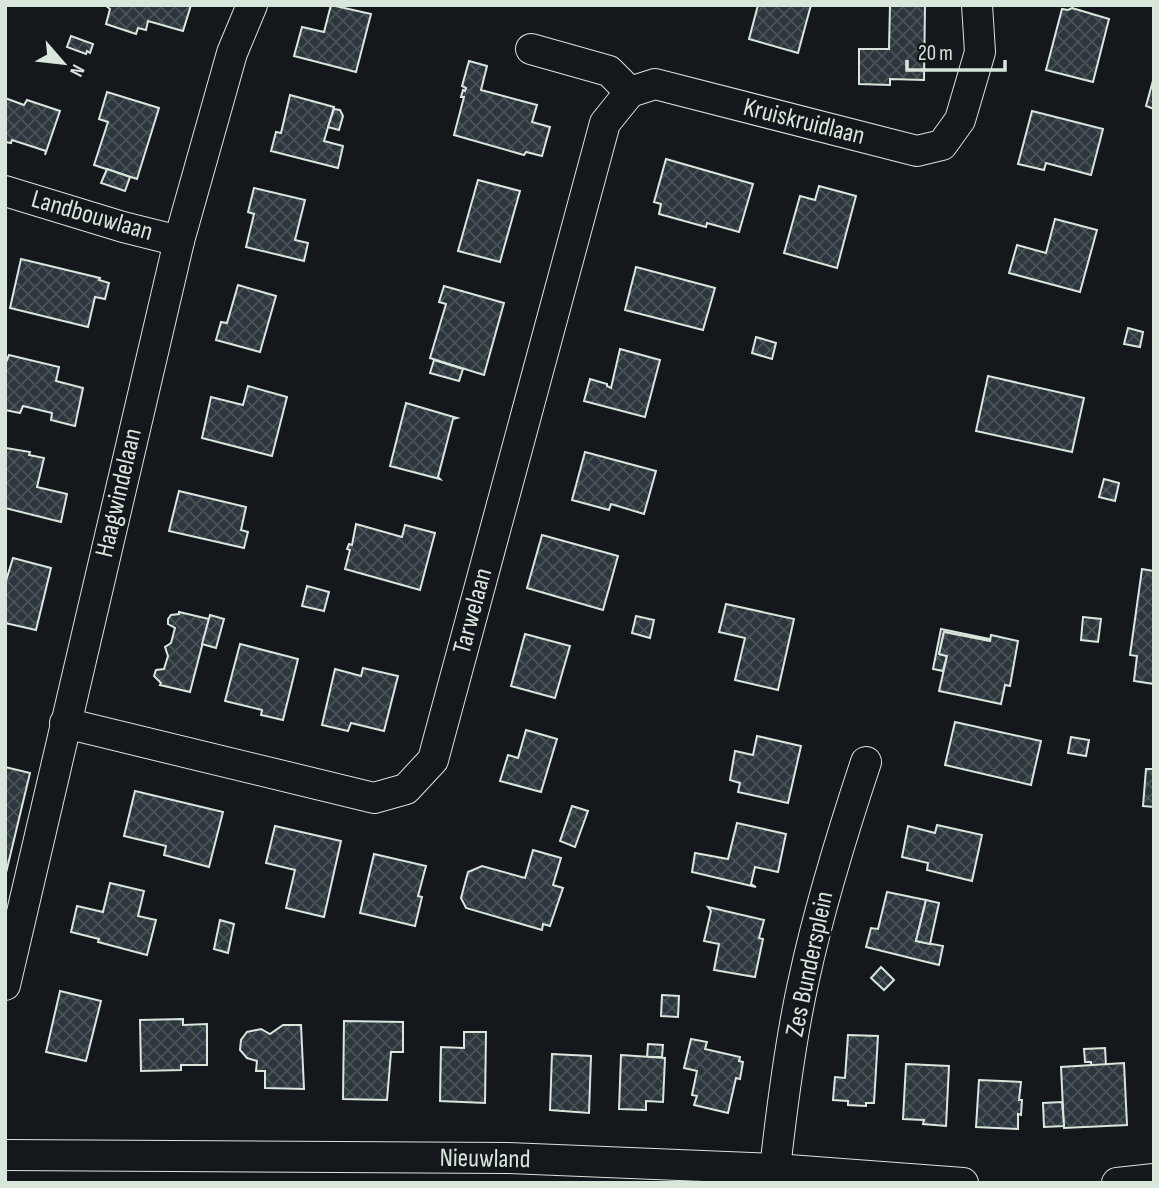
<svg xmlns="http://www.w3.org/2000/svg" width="1159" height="1188" font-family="'Sofia Sans Condensed',sans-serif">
<defs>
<pattern id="building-cross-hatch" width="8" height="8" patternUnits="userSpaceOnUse" patternTransform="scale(1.75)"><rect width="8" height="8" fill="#2c363c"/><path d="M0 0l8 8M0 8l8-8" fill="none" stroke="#4a5358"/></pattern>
</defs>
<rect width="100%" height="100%" fill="#14181c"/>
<g fill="url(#building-cross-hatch)" stroke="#d8e6dc" stroke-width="2">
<path d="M105,5H191L183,31L148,21L146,30L138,28L136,34L106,24L110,9Z"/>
<path d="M331,5L371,14L356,72L294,56L302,27L324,32Z"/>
<path d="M758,5H811L798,53L749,39Z"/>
<path d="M925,5L924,80L890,79V85L859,84V49H889L890,5Z"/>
<path d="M1072,8L1109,19L1093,82L1046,70L1062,9L1068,10Z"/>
<path d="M71,36L93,44L90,53L87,51L86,54L67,47Z"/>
<path d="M469,61L487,66L481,90L537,105L532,122L550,127L542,156L526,152L524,155L454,135L464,97H461L463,90L465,91L466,88L462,86Z"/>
<path d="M1154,77V109L1146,106Z"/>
<path d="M107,92L159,108L137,179L94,165L108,122L99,119Z"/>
<path d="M290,95L334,107L324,141L343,146L338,168L271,151L276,132L281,133Z"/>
<path d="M5,98L24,105L27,100L60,111L45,155L46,151L12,140L11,143L5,142Z"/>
<path d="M334,109L340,110L343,116L339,130L328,127Z"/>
<path d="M1032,111L1103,129L1091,175L1046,163L1044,170L1018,164Z"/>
<path d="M666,159L753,184L739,232L707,223L706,227L659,214L661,204L654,202Z"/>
<path d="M107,169L130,177L125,191L101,183Z"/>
<path d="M478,180L520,191L500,262L458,251Z"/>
<path d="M819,186L856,196L837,268L784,253L800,196L815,200Z"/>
<path d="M254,188L305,200L295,240L308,243L304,261L246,247L254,214L248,212Z"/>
<path d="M1055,219L1097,230L1080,292L1009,273L1017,245L1046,253Z"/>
<path d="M21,259L100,278L99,280L109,283L105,299L95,297L88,327L10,308Z"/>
<path d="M636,267L715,288L703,330L625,310Z"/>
<path d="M238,285L276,296L260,352L216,340L221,322L227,323Z"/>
<path d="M444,286L504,303L484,375L430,358L446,304L439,302Z"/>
<path d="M1128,328L1143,332L1140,347L1124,344Z"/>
<path d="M756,337L776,343L772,359L752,353Z"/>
<path d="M620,349L660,360L645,417L584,401L590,379L607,384V386L611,388Z"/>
<path d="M9,355L59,367L56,381L83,388L75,426L51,420L52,413L23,406L20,413L5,410V365Z"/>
<path d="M434,360L463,369L459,381L430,373Z"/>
<path d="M988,376L1084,398L1072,452L976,431Z"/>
<path d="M248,386L287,397L272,456L202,438L211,397L243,405Z"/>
<path d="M406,403L457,418L453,419L438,477L440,479L390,466Z"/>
<path d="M6,448L30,452L29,455L44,458L37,487L67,494L61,522L5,508Z"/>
<path d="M585,452L656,471L644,514L611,504L609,510L572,500Z"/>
<path d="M1104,479L1119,483L1115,501L1099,497Z"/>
<path d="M179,491L246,507L241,530L248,532L244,548L169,531Z"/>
<path d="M356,524L402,537L405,525L435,533L420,590L345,569L350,550L347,549L349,544L352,545Z"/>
<path d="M542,535L618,556L603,610L527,588Z"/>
<path d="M13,558L51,568L36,630L5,623V584Z"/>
<path d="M1142,569L1154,571V684L1134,681L1137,656L1130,655Z"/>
<path d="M307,586L329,592L324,611L302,606Z"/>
<path d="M726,604L794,619L778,690L735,680L745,638L719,632Z"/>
<path d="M179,612L209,619L190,692L160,685L161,683L154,676L156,670L164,669L168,656L165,647L171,643L175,628L168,624V619L171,615L179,614Z"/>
<path d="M210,615L224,619L216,648L202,644Z"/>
<path d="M636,616L654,620L650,638L632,633Z"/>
<path d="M1083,617L1101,619L1098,642L1081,640Z"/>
<path d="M941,629L990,639V641L944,632L939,654L947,656L943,671L933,669Z"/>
<path d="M944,632L990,641L991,635L1018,641L1010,686L1005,685L1001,704L939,691L947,656L939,654Z"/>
<path d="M525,634L570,646L555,698L511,686Z"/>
<path d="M240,644L298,659L283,720L261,715L262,710L225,701Z"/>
<path d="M363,668L398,676L384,731L351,723L348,731L322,725L335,669L361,676Z"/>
<path d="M955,722L1041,741L1031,785L945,765Z"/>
<path d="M526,730L557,739L541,792L500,781L508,755L518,758Z"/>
<path d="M757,736L801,746L788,803L738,792L740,783L730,780L735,751L753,755Z"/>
<path d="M1071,737L1089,740L1086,756L1068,753Z"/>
<path d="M5,767L30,773L5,877Z"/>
<path d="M1146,769H1154V807L1143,806Z"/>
<path d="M135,791L223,812L209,867L164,855L166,846L124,836Z"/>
<path d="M572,806L588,811L575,847L560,841Z"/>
<path d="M737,823L786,834L778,872L755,867L751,884L756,887L692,872L695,853L728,859Z"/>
<path d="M937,825L982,835L972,881L927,870L928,863L902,857L908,826L935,833Z"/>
<path d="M275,826L341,841L324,917L286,908L295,870L266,863Z"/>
<path d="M533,850L561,858L553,885L563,888L550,926L543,924L542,930L466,908L461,898L468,872L482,866L525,878Z"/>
<path d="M374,854L426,866L418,896L422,897L415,926L360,913Z"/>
<path d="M110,883L144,891L138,916L156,920L147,955L98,942L99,939L71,932L77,906L103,912Z"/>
<path d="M887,892L926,900L916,941L943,946L939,965L866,947L871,928L878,929Z"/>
<path d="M926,900L939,903L930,944L916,941Z"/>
<path d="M708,907L764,920L759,938L763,939L755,977L714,970L719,944L704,941L711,911Z"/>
<path d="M220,920L234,924L228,953L214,949Z"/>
<path d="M881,967L894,980L884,990L871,978Z"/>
<path d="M60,991L101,1001L86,1061L46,1052Z"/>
<path d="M662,995L679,996L678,1017L661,1016Z"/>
<path d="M183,1019V1025L207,1024V1065H181V1070L141,1071L140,1020Z"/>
<path d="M344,1021L403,1022V1052H391L387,1100L343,1099Z"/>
<path d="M283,1025H301L304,1089L265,1088V1071H256L257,1061L247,1058L240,1050L241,1040L247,1032L261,1029L270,1034Z"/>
<path d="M464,1032H486L485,1103L440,1101L441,1047L464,1048Z"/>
<path d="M848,1035L878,1036L874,1103H866V1106L848,1105V1101L833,1100L835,1077L845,1078Z"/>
<path d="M691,1039L707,1042L705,1049L740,1057L739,1061L743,1062L740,1079L736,1078L728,1113L694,1105L697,1096L692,1095L697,1071L684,1068Z"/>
<path d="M648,1044L663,1045L662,1057H647Z"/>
<path d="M1105,1048L1106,1065L1091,1066V1062H1085L1084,1049Z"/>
<path d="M552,1054L591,1056L589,1113L550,1110Z"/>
<path d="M621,1055L665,1058L663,1102L646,1101V1110L619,1109Z"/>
<path d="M1124,1063L1127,1125L1064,1128L1061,1067Z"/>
<path d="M906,1064L949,1066L946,1126L923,1124L924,1120L903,1119Z"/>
<path d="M979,1080L1021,1082L1019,1100H1022L1021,1115L1018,1114V1129L976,1127Z"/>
<path d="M1062,1102L1064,1126L1044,1127L1043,1103Z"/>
</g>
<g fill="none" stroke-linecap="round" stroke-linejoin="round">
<g stroke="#d8e6dc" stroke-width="32">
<g id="street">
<path d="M531,49L609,71L630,92L655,84L917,151L942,145L960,120L980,52L977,5"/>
<path d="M5,191L123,227L179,241"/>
<path d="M65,723L374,798L406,789L433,760L605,123L630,92"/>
<path d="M5,985L179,241L232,53L252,5"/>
<path d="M5,1155L508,1158L775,1169L963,1183"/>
<path d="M775,1169C782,1106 790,1041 804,979C820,905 842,834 866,762"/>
<path d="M1117,1183L1154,1179"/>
</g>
</g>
<use href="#street" stroke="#14181c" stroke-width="30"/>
</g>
<g text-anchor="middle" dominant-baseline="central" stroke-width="5" stroke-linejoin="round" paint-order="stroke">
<g font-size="26" fill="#d8e6dc" stroke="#14181c">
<text transform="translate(804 122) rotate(14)">Kruiskruidlaan</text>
<text transform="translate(92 216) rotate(16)">Landbouwlaan</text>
<text transform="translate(119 493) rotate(-77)">Haagwindelaan</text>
<text transform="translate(473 611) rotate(-75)">Tarwelaan</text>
<text transform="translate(810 964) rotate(-78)">Zes Bundersplein</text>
<text transform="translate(485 1159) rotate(1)">Nieuwland</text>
</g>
</g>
<rect width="1159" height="1188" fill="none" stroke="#d8e6dc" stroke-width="14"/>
<g transform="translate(63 63) rotate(118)" stroke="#14181c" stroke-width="5" paint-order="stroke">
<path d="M0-5L12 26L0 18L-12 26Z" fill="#d8e6dc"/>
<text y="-10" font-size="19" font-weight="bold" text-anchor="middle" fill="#d8e6dc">N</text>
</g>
<path d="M907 60v10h98v-10" fill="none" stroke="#d8e6dc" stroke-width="3.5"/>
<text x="918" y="60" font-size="21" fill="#d8e6dc" stroke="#14181c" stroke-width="5" paint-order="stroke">20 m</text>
</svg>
